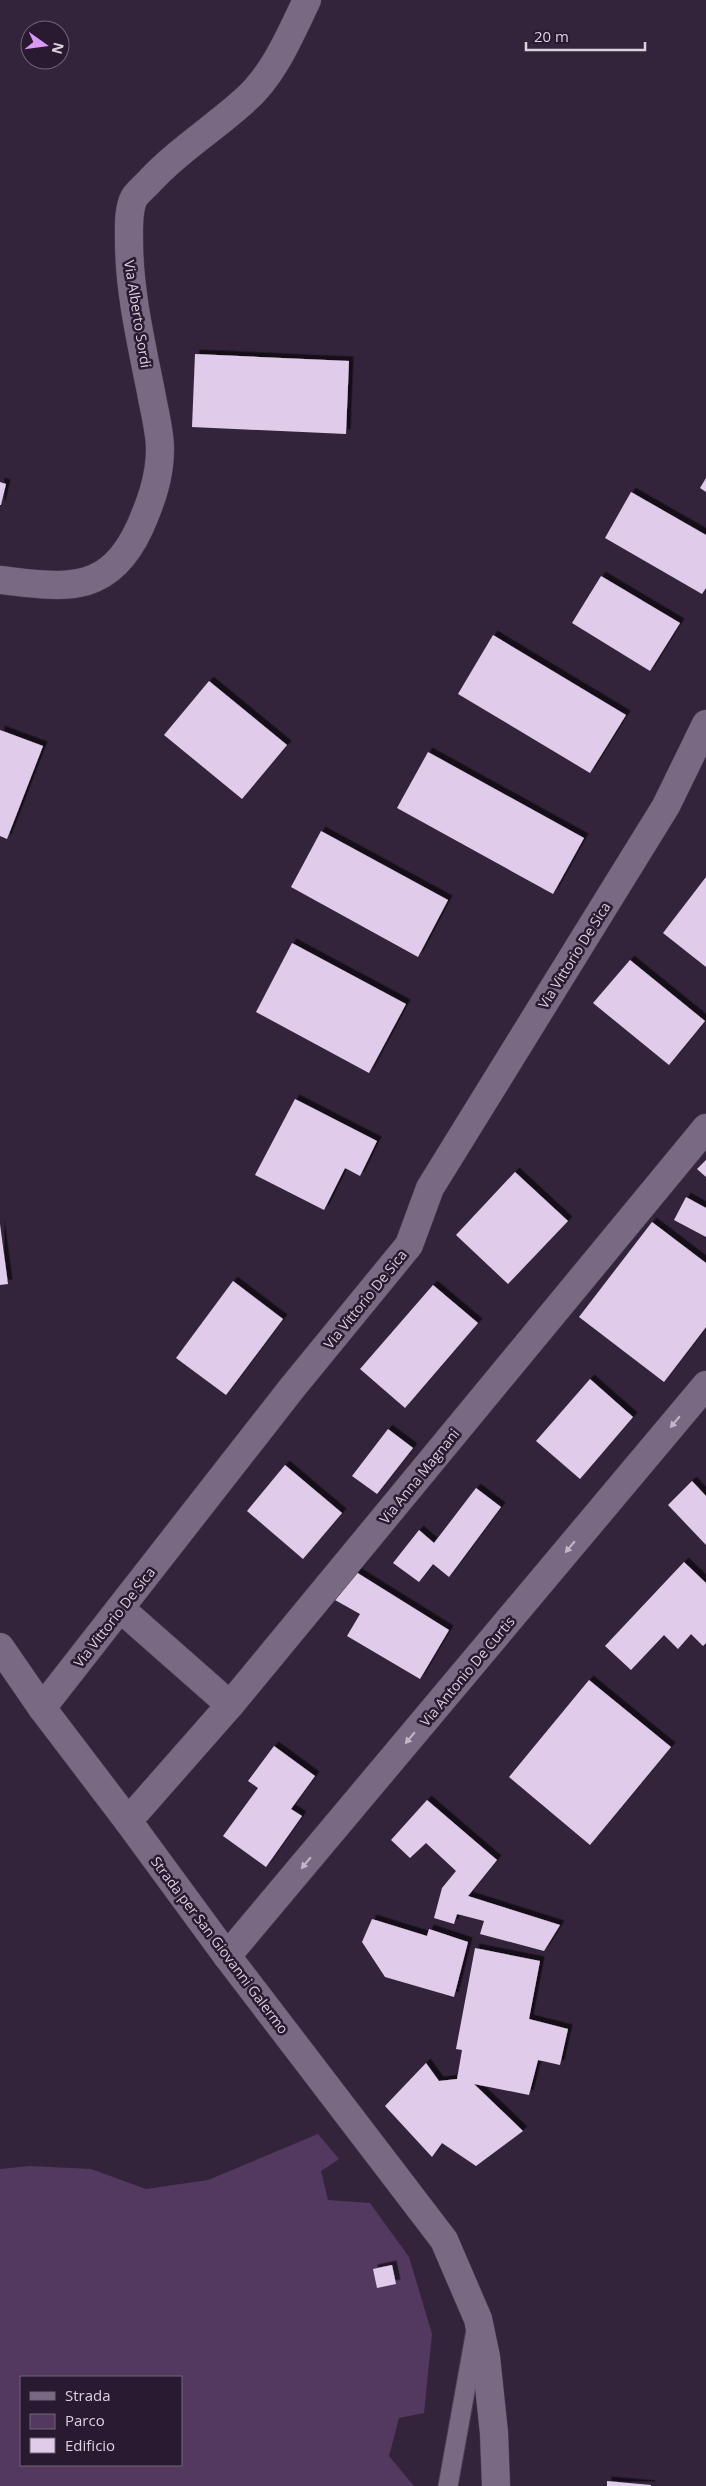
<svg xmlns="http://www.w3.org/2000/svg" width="706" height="2486" font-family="'Open Sans',sans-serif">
<defs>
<filter id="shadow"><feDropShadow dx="4.5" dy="-4.5" stdDeviation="0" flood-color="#0009"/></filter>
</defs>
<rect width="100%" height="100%" fill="#34243b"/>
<path fill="#53395f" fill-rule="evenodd" d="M318,2134L339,2159L321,2171L328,2200L370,2203L409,2257L432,2334L424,2413L399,2418L389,2456L414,2486H0V2169L30,2166L91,2169L146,2189L208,2180ZM21,2377H181V2465H21Z"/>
<g fill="#e0ccea" filter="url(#shadow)">
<path d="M195,354L349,361L346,434L192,427Z"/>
<path d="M706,478V492L700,488Z"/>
<path d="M0,482L6,484L1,505H0Z"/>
<path d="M631,492L706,535V588L702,594L605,538Z"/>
<path d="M601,576L680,623L650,671L572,623Z"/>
<path d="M493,635L626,715L590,773L458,694Z"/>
<path d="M209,681L287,745L242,799L164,735Z"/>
<path d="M0,730L43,746L7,839L0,836Z"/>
<path d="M428,752L584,838L553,894L397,808Z"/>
<path d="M321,831L448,900L418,957L291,887Z"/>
<path d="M706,877V967L663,933Z"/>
<path d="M292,943L406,1004L369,1073L256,1012Z"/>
<path d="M630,960L705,1021L669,1065L593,1003Z"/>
<path d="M295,1099L377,1141L360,1176L345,1168L324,1210L255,1175Z"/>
<path d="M706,1160V1177L697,1169Z"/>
<path d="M515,1172L568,1221L508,1284L456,1235Z"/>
<path d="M686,1197L706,1208V1237L674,1220Z"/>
<path d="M652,1222L706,1263V1327L664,1382L579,1317Z"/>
<path d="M0,1224L8,1284L0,1285Z"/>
<path d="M233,1281L283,1319L226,1395L176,1358Z"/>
<path d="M433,1285L478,1323L405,1408L360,1369Z"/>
<path d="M590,1379L633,1417L580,1479L536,1441Z"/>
<path d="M388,1429L413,1448L377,1494L352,1476Z"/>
<path d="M285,1465L342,1513L303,1559L247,1511Z"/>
<path d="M692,1481L706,1496V1545L668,1505Z"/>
<path d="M476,1488L501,1507L449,1577L433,1564L419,1582L393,1563L419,1530L434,1543Z"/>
<path d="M684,1562L706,1583V1643L703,1646L691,1634L678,1649L664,1635L631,1670L605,1646Z"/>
<path d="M356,1572L449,1630L420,1679L347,1636L360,1614L335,1600Z"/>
<path d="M589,1680L671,1747L590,1845L509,1777Z"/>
<path d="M274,1746L315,1776L291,1809L302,1816L266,1867L223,1836L258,1788L248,1781Z"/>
<path d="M427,1800L497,1860L468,1896L560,1925L544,1951L480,1934L484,1921L457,1914L454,1924L434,1918L442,1888L456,1871L426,1843L410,1858L391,1840Z"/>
<path d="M372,1919L427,1936L429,1929L468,1942L454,1997L385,1977L362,1942Z"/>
<path d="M475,1948L540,1961L529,2019L568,2029L560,2065L538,2060L529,2095L474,2084L523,2131L476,2166L442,2143L432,2157L385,2106L426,2063L439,2081L457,2079L462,2050L456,2049Z"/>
<path d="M392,2265L396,2284L377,2288L373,2269Z"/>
<path d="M607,2481L651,2485V2486H607Z"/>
</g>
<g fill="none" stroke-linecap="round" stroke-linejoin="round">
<g stroke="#4d4053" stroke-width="21">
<path id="service" d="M448,2486L476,2330"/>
</g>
<g stroke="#4d4053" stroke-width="29">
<g id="minor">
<path d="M0,580C64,587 108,597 140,527C151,502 160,477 160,449C160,431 154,410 151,392C141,342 129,291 129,240C129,227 128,210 134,198C137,193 143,188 147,184C176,152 213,129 244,101C274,75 290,35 307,0"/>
<path d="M121,1609L230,1705"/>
<path d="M42,1708L292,1388L409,1245L430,1188L666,806L706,724"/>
<path d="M128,1821L230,1705L706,1128"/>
<path d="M227,1956L706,1385"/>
</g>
</g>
<g stroke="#4d4053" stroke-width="29">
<path id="secondary" d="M0,1647L42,1708L128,1821L227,1956L444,2240L478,2319L486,2357L494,2433L496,2486"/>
</g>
<use href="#service" stroke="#7a6983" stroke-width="19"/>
<use href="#minor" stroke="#7a6983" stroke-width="28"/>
<use href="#secondary" stroke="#7a6983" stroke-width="28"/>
</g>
<defs><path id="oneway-solid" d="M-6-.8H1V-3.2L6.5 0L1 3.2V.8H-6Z" transform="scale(1.25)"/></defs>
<g fill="#c3b8c9">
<use href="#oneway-solid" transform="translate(675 1422) rotate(130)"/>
<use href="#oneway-solid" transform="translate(570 1547) rotate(130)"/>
<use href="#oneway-solid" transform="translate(410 1738) rotate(130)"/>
<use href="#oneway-solid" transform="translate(306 1863) rotate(130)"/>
</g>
<g text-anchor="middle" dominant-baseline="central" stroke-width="5" stroke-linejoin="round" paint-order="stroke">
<g font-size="14" fill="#dbd2e0" stroke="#2a1a31">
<text transform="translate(138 314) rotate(81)">Via Alberto Sordi</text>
<text transform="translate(574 955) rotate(-58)">Via Vittorio De Sica</text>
<text transform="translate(365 1299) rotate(-51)">Via Vittorio De Sica</text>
<text transform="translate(419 1476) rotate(-51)">Via Anna Magnani</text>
<text transform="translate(114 1617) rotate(-52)">Via Vittorio De Sica</text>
<text transform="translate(467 1671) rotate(-50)">Via Antonio De Curtis</text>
<text transform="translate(220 1945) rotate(53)">Strada per San Giovanni Galermo</text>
</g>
</g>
<rect x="20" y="2376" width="162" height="90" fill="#2a1a31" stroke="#716477"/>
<rect x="30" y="2392" width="25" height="8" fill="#7a6983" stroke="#716477"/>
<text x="65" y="2401" font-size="15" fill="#dbd2e0">Strada</text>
<rect x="30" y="2414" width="25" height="15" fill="#53395f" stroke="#716477"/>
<text x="65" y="2426" font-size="15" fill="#dbd2e0">Parco</text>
<rect x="30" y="2438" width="25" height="15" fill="#e0ccea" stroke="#716477"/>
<text x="65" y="2451" font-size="15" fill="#dbd2e0">Edificio</text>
<g transform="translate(45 45) rotate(104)"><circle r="24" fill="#2a1a31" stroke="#716477"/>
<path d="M0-4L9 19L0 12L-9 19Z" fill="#d99af7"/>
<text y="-8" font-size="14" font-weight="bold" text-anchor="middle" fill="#dbd2e0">N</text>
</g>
<path d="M526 42v8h119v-8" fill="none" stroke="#dbd2e0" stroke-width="2.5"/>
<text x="534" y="42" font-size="15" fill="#dbd2e0" stroke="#2a1a31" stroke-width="4" paint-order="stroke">20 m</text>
</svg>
